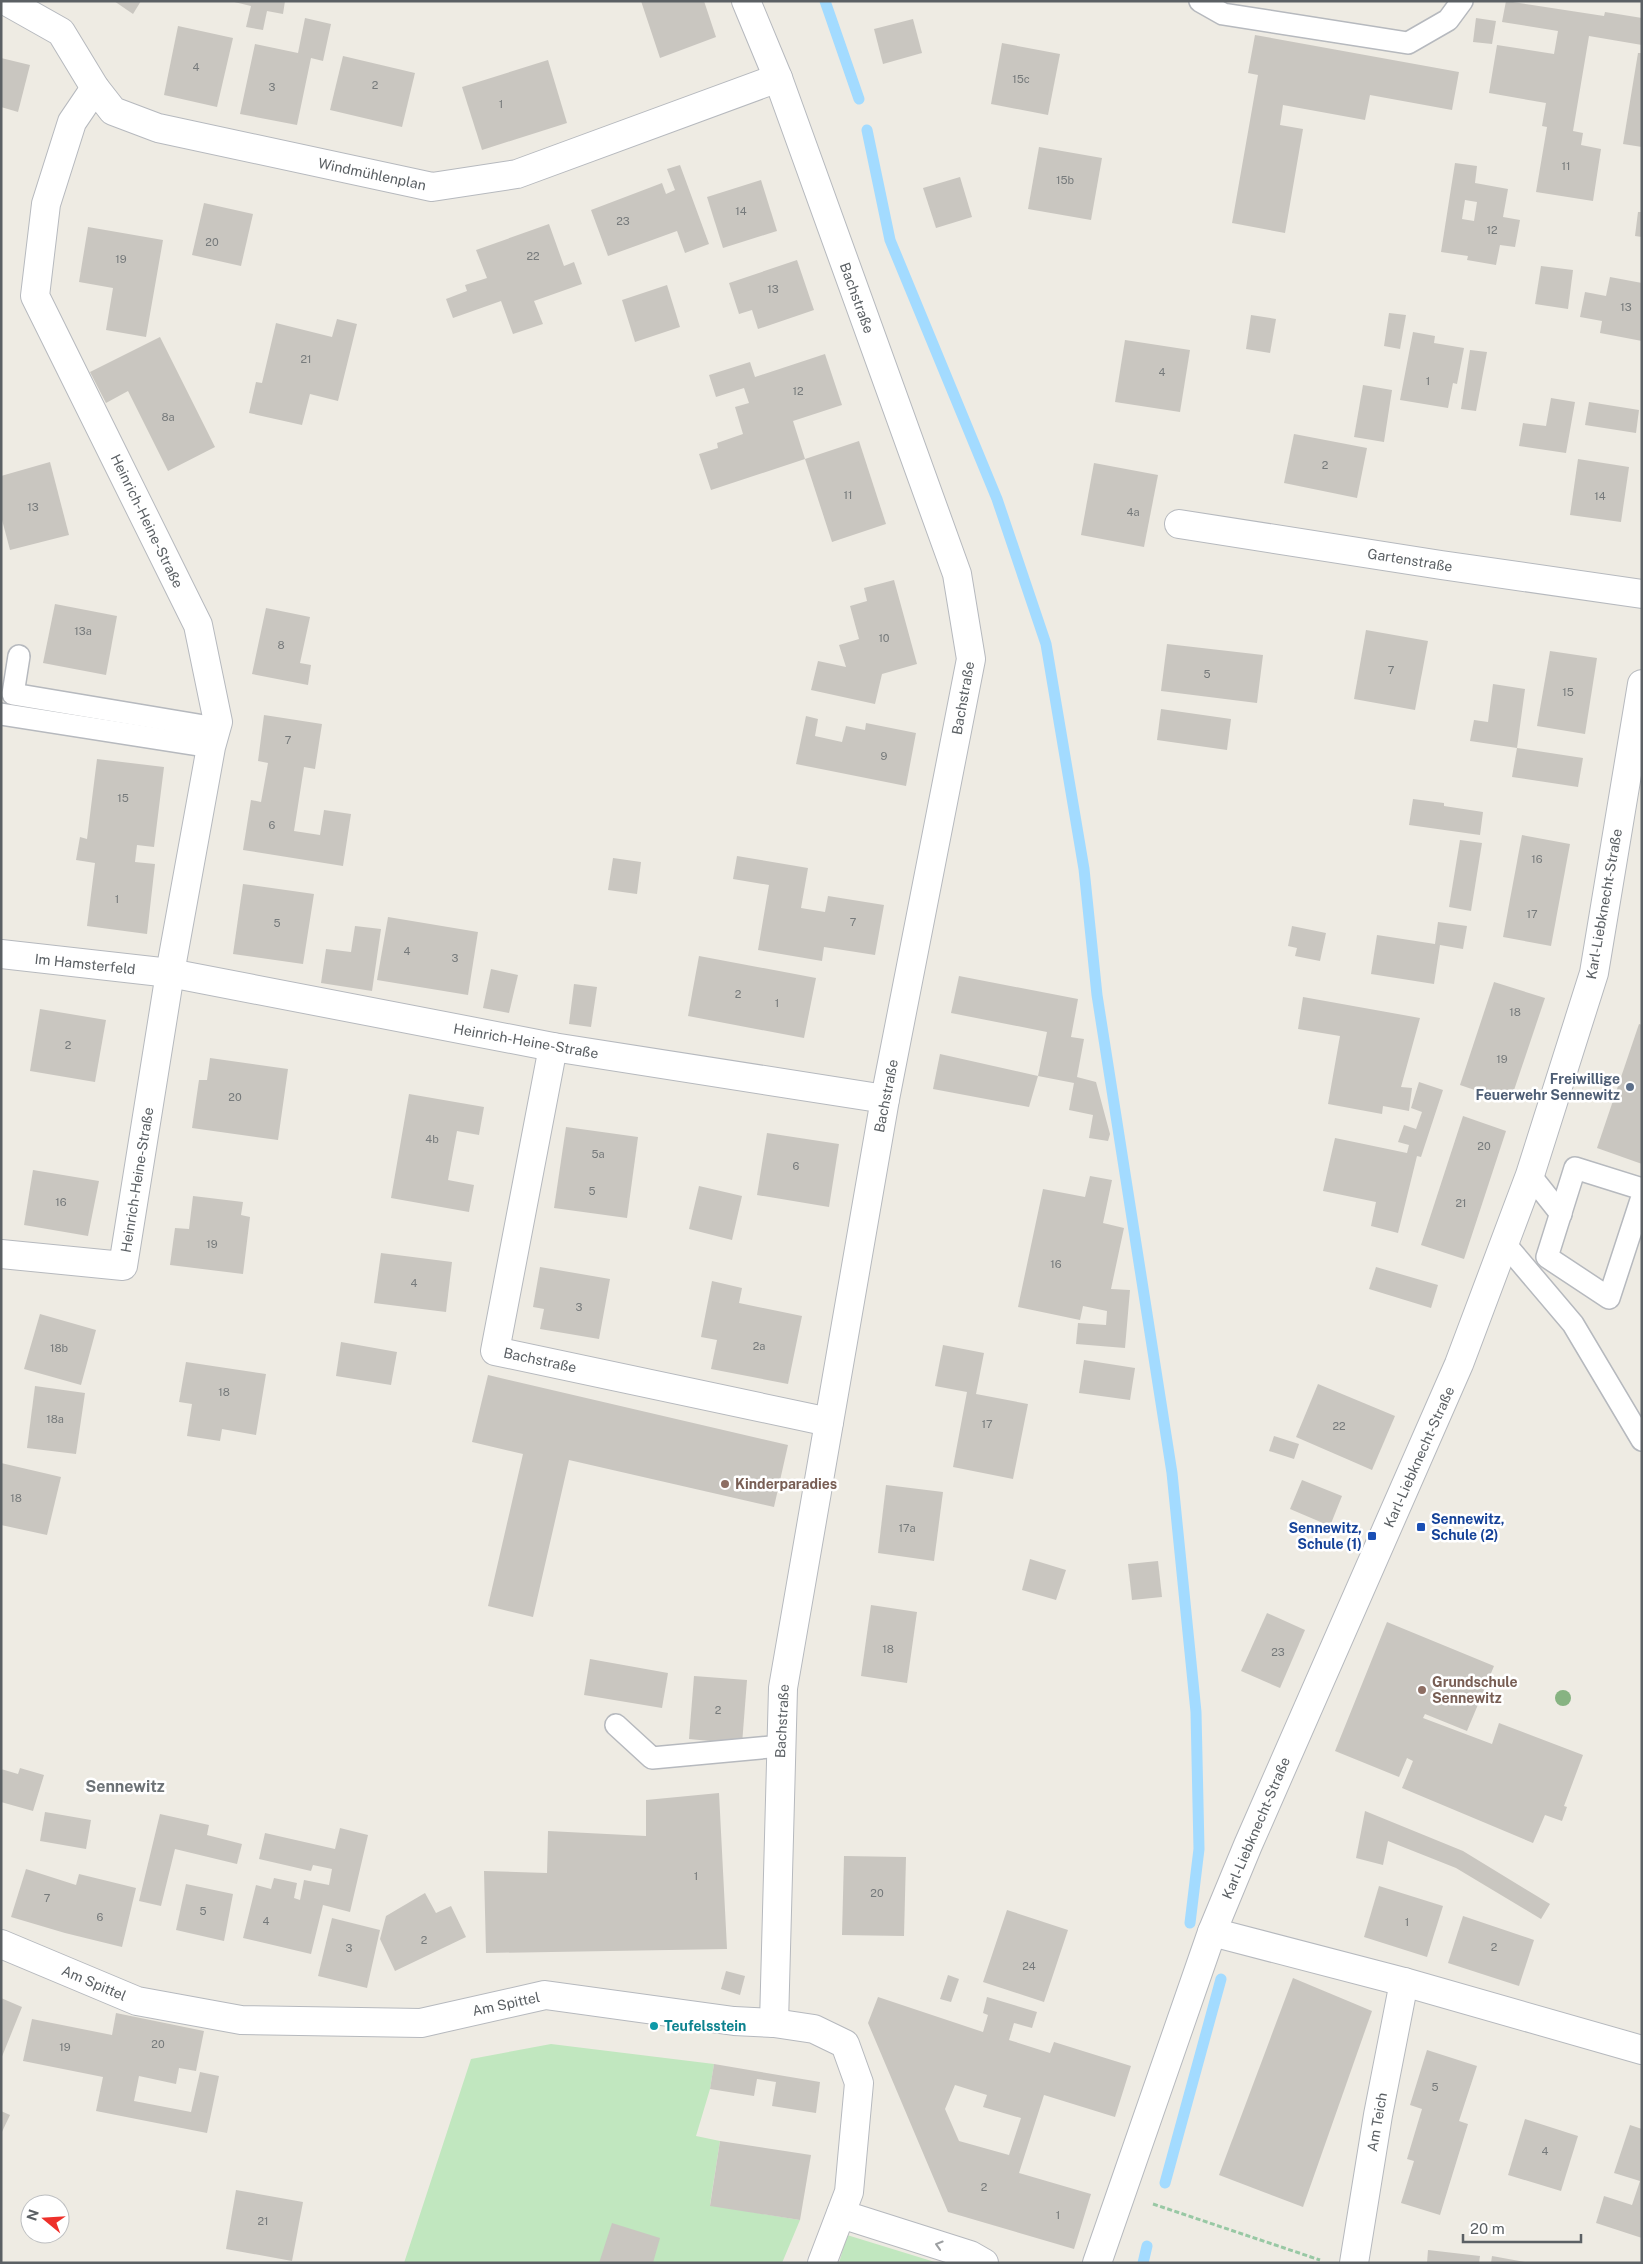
<svg xmlns="http://www.w3.org/2000/svg" width="1643" height="2264" font-family="'Public Sans',sans-serif">
<rect width="100%" height="100%" fill="#eeebe3"/>
<g fill="#c1e7bf">
<path d="M551,2044L714,2064L710,2089L696,2136L720,2141L710,2205L800,2220L782,2263H404L471,2059Z"/>
<path d="M847,2235L938,2263H839Z"/>
</g>
<g fill="none" stroke-linecap="round" stroke-linejoin="round">
<g stroke="#a3dbff" stroke-width="11">
<path d="M825,1L859,99"/>
<path d="M867,130L890,240L997,499L1046,644L1084,869L1097,995L1172,1473L1196,1712L1199,1849L1190,1923"/>
<path d="M1165,2183L1221,1979"/>
<path d="M1143,2263L1147,2246"/>
</g>
</g>
<g fill="#c9c6c0" fill-rule="evenodd">
<path d="M114,1H141L133,14Z"/>
<path d="M230,1H285L283,14L267,11L263,30L246,27L251,6Z"/>
<path d="M641,1H704L716,37L660,58Z"/>
<path d="M1506,1L1604,16L1605,12L1642,18V45L1589,36L1573,131L1583,133L1581,145L1601,149L1593,201L1536,192L1547,127L1542,126L1546,103L1489,93L1497,45L1554,54L1558,31L1502,22Z"/>
<path d="M305,18L331,24L323,61L311,58L297,125L240,114L255,44L298,53Z"/>
<path d="M1476,18L1496,21L1492,44L1473,42Z"/>
<path d="M913,19L922,53L883,64L874,29Z"/>
<path d="M178,26L233,38L217,107L164,95Z"/>
<path d="M1255,35L1459,72L1452,110L1370,95L1365,120L1283,105L1280,125L1303,129L1285,233L1232,223L1258,75L1248,73Z"/>
<path d="M1002,43L1060,54L1048,115L991,104Z"/>
<path d="M1638,53H1642V147L1623,144Z"/>
<path d="M343,56L415,73L402,127L330,110Z"/>
<path d="M1,58L30,65L18,112L1,107Z"/>
<path d="M548,60L567,123L482,150L462,87Z"/>
<path d="M1039,147L1102,158L1091,220L1028,209Z"/>
<path d="M1455,163L1477,166L1475,183L1508,189L1503,217L1520,220L1515,247L1500,245L1496,265L1467,260L1468,256L1441,252ZM1465,200L1477,202L1474,221L1462,219Z"/>
<path d="M680,165L709,244L685,253L677,231L608,256L591,210L662,183L666,194L675,190L667,169Z"/>
<path d="M960,177L972,217L936,228L923,188Z"/>
<path d="M761,180L777,231L723,248L707,197Z"/>
<path d="M204,203L253,214L241,266L192,255Z"/>
<path d="M1638,212H1642V237L1635,236Z"/>
<path d="M549,224L564,266L574,262L582,284L534,301L543,324L513,334L501,301L453,318L446,299L467,291L465,285L487,278L476,250Z"/>
<path d="M88,227L163,240L146,337L106,330L113,288L79,282Z"/>
<path d="M797,260L814,310L758,329L752,310L739,314L729,283Z"/>
<path d="M1541,266L1573,270L1568,309L1535,304Z"/>
<path d="M1610,277L1642,283V341L1600,333L1602,321L1580,317L1585,292L1606,296Z"/>
<path d="M667,285L680,327L635,342L622,300Z"/>
<path d="M1389,313L1406,315L1400,349L1384,346Z"/>
<path d="M1251,315L1276,319L1270,353L1246,349Z"/>
<path d="M337,319L357,324L338,401L310,394L302,425L249,413L256,382L262,383L276,323L332,337Z"/>
<path d="M1413,332L1435,336L1434,343L1464,348L1457,384L1453,383L1448,408L1400,400Z"/>
<path d="M160,337L215,447L168,471L128,391L106,403L90,372Z"/>
<path d="M1125,340L1190,350L1180,412L1115,402Z"/>
<path d="M1470,350L1487,352L1476,411L1461,409Z"/>
<path d="M825,354L842,405L793,421L805,459L711,490L699,454L718,448L717,443L743,434L735,407L749,403L744,388L716,397L709,375L750,362L755,377Z"/>
<path d="M1363,385L1392,390L1384,442L1354,437Z"/>
<path d="M1551,398L1575,402L1566,453L1519,446L1523,423L1546,426Z"/>
<path d="M1589,402L1639,410L1636,433L1585,425Z"/>
<path d="M1294,434L1367,448L1357,498L1284,483Z"/>
<path d="M859,441L886,524L832,542L805,459Z"/>
<path d="M1578,459L1629,467L1621,522L1570,515Z"/>
<path d="M50,462L69,535L10,550L1,516V476Z"/>
<path d="M1094,463L1158,475L1144,547L1081,535Z"/>
<path d="M894,580L917,664L882,674L875,704L811,690L818,661L846,667L839,645L859,639L850,606L867,601L864,588Z"/>
<path d="M55,604L117,616L106,675L43,663Z"/>
<path d="M266,608L310,617L300,663L311,665L308,685L252,674Z"/>
<path d="M1366,630L1428,641L1415,710L1354,699Z"/>
<path d="M1167,644L1263,655L1257,703L1161,691Z"/>
<path d="M1550,651L1597,658L1585,734L1537,726Z"/>
<path d="M1493,684L1525,689L1517,748L1470,741L1474,720L1488,722Z"/>
<path d="M1161,709L1231,719L1227,750L1157,740Z"/>
<path d="M264,715L322,724L315,769L304,767L294,831L320,835L324,810L351,814L343,866L243,850L251,800L261,802L268,763L258,761Z"/>
<path d="M806,716L818,719L815,736L842,742L846,726L865,730L866,723L916,733L906,786L796,764Z"/>
<path d="M1517,748L1583,758L1578,787L1512,777Z"/>
<path d="M97,759L164,767L154,847L137,845L135,862L155,864L147,934L87,926L95,863L76,860L80,837L87,839Z"/>
<path d="M1413,799L1444,803V806L1483,812L1480,835L1409,825Z"/>
<path d="M1522,835L1570,844L1551,946L1503,937Z"/>
<path d="M1460,840L1482,843L1471,911L1449,907Z"/>
<path d="M737,856L808,868L801,908L825,912L828,896L884,905L875,955L824,947L822,961L758,950L769,885L733,879Z"/>
<path d="M613,858L641,862L637,894L608,890Z"/>
<path d="M243,884L314,894L303,964L233,954Z"/>
<path d="M388,917L478,932L468,995L377,980Z"/>
<path d="M1438,922L1467,926L1463,949L1440,945L1434,984L1371,974L1377,935L1435,944Z"/>
<path d="M355,926L381,929L372,991L321,983L326,949L351,952Z"/>
<path d="M1292,926L1326,933L1320,961L1295,956L1297,948L1288,946Z"/>
<path d="M699,956L816,978L804,1038L688,1016Z"/>
<path d="M491,969L518,975L509,1013L483,1008Z"/>
<path d="M959,976L1078,999L1071,1037L1084,1039L1077,1077L1096,1082L1110,1134L1108,1141L1089,1138L1093,1115L1069,1110L1074,1083L1038,1076L1047,1032L951,1013Z"/>
<path d="M1494,982L1545,998L1510,1102L1460,1085Z"/>
<path d="M574,984L597,987L591,1027L569,1024Z"/>
<path d="M1303,997L1420,1018L1401,1087L1412,1088L1409,1111L1383,1106L1382,1114L1328,1104L1340,1036L1298,1029Z"/>
<path d="M40,1009L106,1020L95,1082L30,1071Z"/>
<path d="M1639,1024L1642,1025V1164L1597,1148Z"/>
<path d="M940,1054L1038,1076L1029,1107L933,1089Z"/>
<path d="M210,1058L288,1069L278,1140L192,1128L199,1080H207Z"/>
<path d="M1419,1082L1443,1090L1421,1157L1417,1156L1398,1233L1371,1226L1376,1202L1323,1191L1335,1138L1407,1153L1409,1145L1398,1142L1404,1125L1416,1129L1422,1112L1411,1108Z"/>
<path d="M409,1094L484,1107L479,1135L457,1131L448,1180L474,1185L469,1212L391,1198Z"/>
<path d="M1463,1116L1506,1131L1464,1259L1421,1245Z"/>
<path d="M566,1127L638,1137L627,1218L554,1208Z"/>
<path d="M767,1133L839,1144L829,1207L757,1195Z"/>
<path d="M33,1170L99,1181L88,1236L24,1225Z"/>
<path d="M1090,1176L1112,1180L1103,1223L1124,1228L1111,1289L1130,1290L1125,1348L1076,1344L1078,1323L1106,1325L1107,1311L1083,1306L1080,1320L1018,1307L1043,1189L1085,1197Z"/>
<path d="M699,1186L742,1196L732,1240L689,1229Z"/>
<path d="M193,1196L243,1202L241,1215L250,1217L243,1274L170,1265L175,1228L189,1229Z"/>
<path d="M381,1253L452,1262L446,1312L374,1303Z"/>
<path d="M540,1267L610,1279L599,1339L540,1329L544,1309L533,1307Z"/>
<path d="M1376,1267L1438,1285L1431,1308L1369,1289Z"/>
<path d="M712,1281L742,1288L739,1303L802,1316L788,1384L711,1369L717,1340L701,1337Z"/>
<path d="M40,1314L96,1330L81,1385L24,1369Z"/>
<path d="M341,1342L397,1352L391,1385L336,1376Z"/>
<path d="M943,1345L984,1353L976,1394L1028,1404L1013,1479L953,1467L967,1392L935,1386Z"/>
<path d="M1084,1360L1135,1368L1130,1400L1079,1393Z"/>
<path d="M186,1362L266,1374L256,1435L222,1429L220,1441L187,1436L192,1404L179,1402Z"/>
<path d="M488,1375L788,1445L774,1507L569,1460L533,1617L488,1606L523,1454L472,1442Z"/>
<path d="M1318,1384L1395,1416L1372,1470L1296,1437Z"/>
<path d="M35,1386L85,1393L76,1454L27,1448Z"/>
<path d="M1274,1436L1299,1444L1294,1459L1269,1451Z"/>
<path d="M1,1463L61,1477L47,1535L1,1525Z"/>
<path d="M1302,1480L1342,1496L1330,1526L1290,1509Z"/>
<path d="M886,1485L943,1492L934,1561L878,1553Z"/>
<path d="M1030,1559L1066,1570L1056,1600L1022,1590Z"/>
<path d="M1158,1561L1162,1597L1132,1600L1128,1564Z"/>
<path d="M871,1605L917,1612L907,1683L861,1676Z"/>
<path d="M1267,1613L1305,1630L1280,1688L1241,1671Z"/>
<path d="M1387,1622L1494,1666L1467,1731L1425,1714L1423,1718L1492,1744L1499,1723L1583,1755L1564,1806L1567,1807L1562,1821L1545,1815L1533,1843L1402,1788L1413,1761L1407,1758L1399,1777L1335,1751Z"/>
<path d="M590,1659L668,1673L662,1708L584,1695Z"/>
<path d="M694,1676L747,1680L742,1744L689,1739Z"/>
<path d="M20,1768L44,1775L33,1811L1,1802V1769L18,1774Z"/>
<path d="M719,1793L727,1949L486,1953L484,1871L547,1873L548,1831L646,1836V1800Z"/>
<path d="M1365,1811L1463,1851L1550,1904L1541,1919L1456,1868L1388,1841L1383,1865L1356,1858Z"/>
<path d="M45,1812L91,1820L86,1849L40,1841Z"/>
<path d="M160,1814L209,1825L207,1835L242,1844L237,1864L175,1849L161,1906L139,1901Z"/>
<path d="M340,1828L368,1835L350,1912L323,1905L311,1954L243,1938L256,1885L271,1889L274,1878L297,1883L294,1898L300,1900L304,1880L329,1885L332,1869L313,1865L311,1871L259,1859L265,1833L335,1849Z"/>
<path d="M844,1856L906,1857L904,1936L842,1935Z"/>
<path d="M26,1869L76,1885L79,1874L136,1888L122,1947L65,1933L11,1917Z"/>
<path d="M186,1884L233,1894L224,1941L176,1930Z"/>
<path d="M1379,1886L1443,1906L1427,1957L1364,1937Z"/>
<path d="M425,1893L436,1913L451,1906L466,1937L395,1971L380,1939L386,1916Z"/>
<path d="M1007,1910L1068,1930L1044,2002L983,1982Z"/>
<path d="M1463,1916L1534,1940L1519,1986L1448,1963Z"/>
<path d="M332,1918L380,1930L367,1988L318,1976Z"/>
<path d="M726,1971L745,1976L740,1995L721,1989Z"/>
<path d="M948,1975L959,1979L951,2002L940,1999Z"/>
<path d="M1293,1978L1372,2011L1303,2207L1219,2175Z"/>
<path d="M878,1997L983,2032L988,2015L983,2013L987,1997L1037,2012L1032,2028L1014,2023L1009,2040L1050,2053L1054,2042L1131,2066L1115,2117L1044,2095L1019,2173L1091,2194L1074,2249L948,2212L868,2023ZM955,2085L987,2095L983,2107L1021,2118L1009,2155L959,2141L945,2109Z"/>
<path d="M1,1998L22,2007L1,2059Z"/>
<path d="M116,2013L204,2031L196,2071L179,2068L176,2084L139,2076L134,2101L191,2112L200,2072L219,2076L207,2133L96,2111L103,2077L23,2061L32,2019L112,2035Z"/>
<path d="M1427,2050L1477,2066L1459,2121L1468,2124L1440,2215L1401,2203L1414,2161L1407,2159L1422,2109L1410,2105Z"/>
<path d="M714,2064L820,2082L816,2113L772,2106L776,2082L757,2079L754,2096L710,2089Z"/>
<path d="M1,2111L10,2115L1,2134Z"/>
<path d="M1525,2119L1578,2136L1561,2191L1508,2175Z"/>
<path d="M1630,2125L1642,2129V2238L1596,2223L1604,2196L1632,2205L1640,2181L1614,2173Z"/>
<path d="M720,2141L811,2155L800,2220L710,2206Z"/>
<path d="M236,2190L303,2202L292,2261L226,2249Z"/>
<path d="M612,2223L660,2238L653,2263H599Z"/>
<path d="M1428,2250L1480,2256L1479,2263H1427Z"/>
<path d="M1492,2256L1525,2262V2263H1491Z"/>
</g>
<g fill="none" stroke-linecap="round" stroke-linejoin="round">
<g stroke="#b6b9be" stroke-width="24">
<g id="lane">
<path d="M1200,1L1223,14L1408,43L1448,20L1462,1"/>
<path d="M19,656L13,694L216,728"/>
<path d="M1,714L211,747"/>
<path d="M1530,1175L1561,1214"/>
<path d="M1642,1189L1575,1168L1547,1257L1609,1298L1642,1197"/>
<path d="M1506,1245L1573,1324L1642,1440"/>
<path d="M616,1725L652,1758L781,1746"/>
</g>
</g>
<g stroke="#b6b9be" stroke-width="30">
<g id="street">
<path d="M6,1L61,32L95,88L113,111L158,128L432,187L517,174L778,78"/>
<path d="M746,1L778,78L957,574L971,659L885,1099L783,1688L774,2023"/>
<path d="M1179,524L1441,565L1642,594"/>
<path d="M1,954L170,973L553,1047L885,1099"/>
<path d="M553,1047L495,1351L829,1422"/>
<path d="M1,1254L123,1266L170,973L211,747L218,722L198,625L35,296L46,204L72,122L95,88"/>
<path d="M1212,1932L1404,1982L1642,2050"/>
<path d="M1,1944L137,2001L241,2020L421,2023L545,1995L734,2021L774,2023L814,2029L845,2044L859,2083L849,2192L822,2263"/>
<path d="M841,2214L970,2255L984,2263"/>
<path d="M1097,2263L1212,1932L1248,1845L1459,1364L1530,1175L1594,973L1642,684"/>
<path d="M1354,2263L1378,2115L1404,1982"/>
</g>
</g>
<path stroke="#98c8a4" stroke-width="3" stroke-dasharray="5 2.5" stroke-linecap="butt" d="M1153,2204L1320,2260"/>
<use href="#lane" stroke="#fff" stroke-width="21"/>
<use href="#street" stroke="#fff" stroke-width="28"/>
</g>
<circle fill="#87b382" cx="1563" cy="1698" r="8"/>
<defs><path id="oneway-chevron" d="M-2-3.5L2.5 0L-2 3.5" fill="none" stroke-width="1.6" stroke-linecap="round" stroke-linejoin="round" transform="scale(1.25)"/></defs>
<use stroke="#9da0a2" href="#oneway-chevron" transform="translate(939 2245) rotate(-163)"/>
<circle fill="#5c6f8a" stroke="#fff" stroke-width="2" cx="1630" cy="1087" r="5"/>
<g fill="#8d6e63" stroke="#fff" stroke-width="2">
<circle cx="725" cy="1484" r="5"/>
<circle cx="1422" cy="1690" r="5"/>
</g>
<g fill="#1a4fb4" stroke="#fff" stroke-width="2">
<rect x="1416" y="1522" width="10" height="10" rx="2.5"/>
<rect x="1367" y="1531" width="10" height="10" rx="2.5"/>
</g>
<circle fill="#0f9aa8" stroke="#fff" stroke-width="2" cx="654" cy="2026" r="5"/>
<g text-anchor="middle" dominant-baseline="central" stroke-width="5" stroke-linejoin="round" paint-order="stroke">
<g font-size="11" fill="#767a7b">
<text x="196" y="67">4</text>
<text x="1021" y="79">15c</text>
<text x="375" y="85">2</text>
<text x="272" y="87">3</text>
<text x="501" y="104">1</text>
<text x="1566" y="166">11</text>
<text x="1065" y="180">15b</text>
<text x="741" y="211">14</text>
<text x="623" y="221">23</text>
<text x="1492" y="230">12</text>
<text x="212" y="242">20</text>
<text x="533" y="256">22</text>
<text x="121" y="259">19</text>
<text x="773" y="289">13</text>
<text x="1626" y="307">13</text>
<text x="306" y="359">21</text>
<text x="1162" y="372">4</text>
<text x="1428" y="381">1</text>
<text x="798" y="391">12</text>
<text x="168" y="417">8a</text>
<text x="1325" y="465">2</text>
<text x="848" y="495">11</text>
<text x="1600" y="496">14</text>
<text x="33" y="507">13</text>
<text x="1133" y="512">4a</text>
<text x="83" y="631">13a</text>
<text x="884" y="638">10</text>
<text x="281" y="645">8</text>
<text x="1391" y="670">7</text>
<text x="1207" y="674">5</text>
<text x="1568" y="692">15</text>
<text x="288" y="740">7</text>
<text x="884" y="756">9</text>
<text x="123" y="798">15</text>
<text x="272" y="825">6</text>
<text x="1537" y="859">16</text>
<text x="117" y="899">1</text>
<text x="1532" y="914">17</text>
<text x="853" y="922">7</text>
<text x="277" y="923">5</text>
<text x="407" y="951">4</text>
<text x="455" y="958">3</text>
<text x="738" y="994">2</text>
<text x="777" y="1003">1</text>
<text x="1515" y="1012">18</text>
<text x="68" y="1045">2</text>
<text x="1502" y="1059">19</text>
<text x="235" y="1097">20</text>
<text x="432" y="1139">4b</text>
<text x="1484" y="1146">20</text>
<text x="598" y="1154">5a</text>
<text x="796" y="1166">6</text>
<text x="592" y="1191">5</text>
<text x="61" y="1202">16</text>
<text x="1461" y="1203">21</text>
<text x="212" y="1244">19</text>
<text x="1056" y="1264">16</text>
<text x="414" y="1283">4</text>
<text x="579" y="1307">3</text>
<text x="759" y="1346">2a</text>
<text x="59" y="1348">18b</text>
<text x="224" y="1392">18</text>
<text x="55" y="1419">18a</text>
<text x="987" y="1424">17</text>
<text x="1339" y="1426">22</text>
<text x="16" y="1498">18</text>
<text x="907" y="1528">17a</text>
<text x="888" y="1649">18</text>
<text x="1278" y="1652">23</text>
<text x="718" y="1710">2</text>
<text x="696" y="1876">1</text>
<text x="877" y="1893">20</text>
<text x="47" y="1898">7</text>
<text x="203" y="1911">5</text>
<text x="100" y="1917">6</text>
<text x="266" y="1921">4</text>
<text x="1407" y="1922">1</text>
<text x="424" y="1940">2</text>
<text x="1494" y="1947">2</text>
<text x="349" y="1948">3</text>
<text x="1029" y="1966">24</text>
<text x="158" y="2044">20</text>
<text x="65" y="2047">19</text>
<text x="1435" y="2087">5</text>
<text x="1545" y="2151">4</text>
<text x="984" y="2187">2</text>
<text x="1058" y="2215">1</text>
<text x="263" y="2221">21</text>
</g>
<g font-size="14" fill="#5b6064" stroke="#fff">
<text transform="translate(372 174) rotate(12)">Windmühlenplan</text>
<text transform="translate(857 298) rotate(70)">Bachstraße</text>
<text transform="translate(147 521) rotate(64)">Heinrich-Heine-Straße</text>
<text transform="translate(1410 560) rotate(9)">Gartenstraße</text>
<text transform="translate(963 698) rotate(-80)">Bachstraße</text>
<text transform="translate(1604 904) rotate(-80)">Karl-Liebknecht-Straße</text>
<text transform="translate(85 964) rotate(6)">Im Hamsterfeld</text>
<text transform="translate(526 1041) rotate(10)">Heinrich-Heine-Straße</text>
<text transform="translate(886 1096) rotate(-79)">Bachstraße</text>
<text transform="translate(137 1180) rotate(-81)">Heinrich-Heine-Straße</text>
<text transform="translate(540 1360) rotate(12)">Bachstraße</text>
<text transform="translate(1419 1457) rotate(-66)">Karl-Liebknecht-Straße</text>
<text transform="translate(782 1721) rotate(-87)">Bachstraße</text>
<text transform="translate(1256 1828) rotate(-67)">Karl-Liebknecht-Straße</text>
<text transform="translate(94 1983) rotate(23)">Am Spittel</text>
<text transform="translate(506 2004) rotate(-12)">Am Spittel</text>
<text transform="translate(1377 2122) rotate(-80)">Am Teich</text>
</g>
<g font-size="14" font-weight="bold" fill="#4e5e75" stroke="#fff" text-anchor="end">
<text x="1620" y="1079">Freiwillige<tspan x="1620" dy="16">Feuerwehr Sennewitz</tspan></text>
</g>
<g font-size="14" font-weight="bold" fill="#785e54" stroke="#fff" text-anchor="start">
<text x="735" y="1484">Kinderparadies</text>
<text x="1432" y="1682">Grundschule<tspan x="1432" dy="16">Sennewitz</tspan></text>
</g>
<g font-size="14" font-weight="bold" fill="#164399" stroke="#fff" text-anchor="start">
<text x="1431" y="1519">Sennewitz,<tspan x="1431" dy="16">Schule (2)</tspan></text>
<text x="1362" y="1528" text-anchor="end">Sennewitz,<tspan x="1362" dy="16">Schule (1)</tspan></text>
</g>
<g font-size="14" font-weight="bold" fill="#0d838f" stroke="#fff" text-anchor="start">
<text x="664" y="2026">Teufelsstein</text>
</g>
<g font-size="16" font-weight="bold" fill="#6c7276" stroke="#fff">
<text x="125" y="1786">Sennewitz</text>
</g>
</g>
<rect width="1643" height="2264" fill="none" stroke="#5b6064" stroke-width="5"/>
<g transform="translate(45 2219) rotate(288)"><circle r="24" fill="#ffffff" stroke="#bdbfc1"/>
<path d="M0-4L9 19L0 12L-9 19Z" fill="#ee302a"/>
<text y="-8" font-size="14" font-weight="bold" text-anchor="middle" fill="#5b6064">N</text>
</g>
<path d="M1463 2234v8h118v-8" fill="none" stroke="#5b6064" stroke-width="2.5"/>
<text x="1470" y="2234" font-size="15" fill="#5b6064" stroke="#ffffff" stroke-width="4" paint-order="stroke">20 m</text>
</svg>
